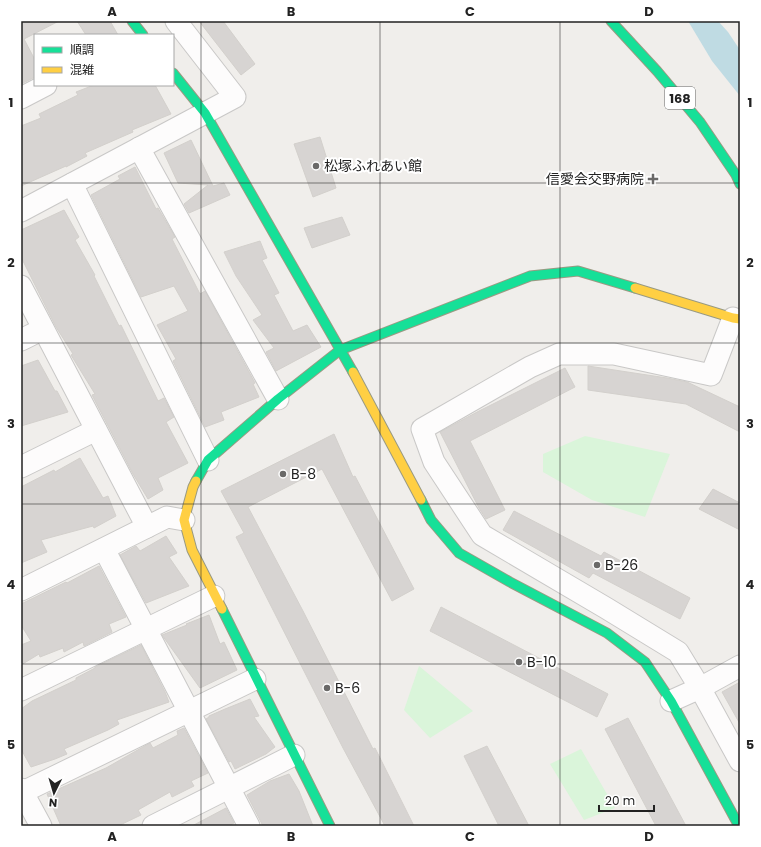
<svg xmlns="http://www.w3.org/2000/svg" width="761" height="847" font-family="Poppins,'Noto Sans JP',sans-serif">
<rect width="100%" height="100%" fill="#f0eeeb"/>
<g fill="#daf5da">
<path d="M585,436L670,454L645,517L592,500L543,472V454Z"/>
<path d="M419,666L473,711L430,738L404,710Z"/>
<path d="M581,749L615,808L584,820L550,764Z"/>
</g>
<path fill="#bfdbe3" d="M688,21H718L728,32L740,50V96L712,61Z"/>
<g fill="#d7d4d2" stroke="#d3d0cc">
<path d="M21,21H59L24,39L35,60V77L21,84Z"/>
<path d="M77,21H110L118,35H86Z"/>
<path d="M199,21H223L255,64L241,75Z"/>
<path d="M94,85H155L171,114L132,130L133,132L85,153L87,156L66,167V166L21,186V126L41,118L39,114L78,95L76,92Z"/>
<path d="M320,137L336,188L313,197L294,144Z"/>
<path d="M191,140L213,186L224,183L230,195L189,213L184,204L208,185L178,183L164,153Z"/>
<path d="M135,167L156,209L158,208L175,237L172,239L200,294L205,291L255,383L253,384L259,397L221,412L224,420L205,427L173,361L176,359L157,325L188,311L174,286L141,297L91,195L120,179L118,176Z"/>
<path d="M64,210L79,237L75,240L95,275L94,276L119,326L121,325L158,401L164,398L174,417L166,422L188,463L158,478L163,490L148,499L133,474L92,395L95,394L71,355L73,354L56,327L21,257V230Z"/>
<path d="M342,217L350,235L312,248L304,228Z"/>
<path d="M260,241L267,258L262,260L279,293L274,295L293,331L307,325L321,347L276,371L266,352L274,348L253,320L262,315L236,276L224,252Z"/>
<path d="M38,360L55,391H57L68,412L21,426V366Z"/>
<path d="M588,366L667,378L687,382L740,407V432L686,404L588,390Z"/>
<path d="M565,368L575,387L470,441L505,510L486,519L479,508L440,432L479,411Z"/>
<path d="M334,434L353,477L355,476L414,589L392,601L322,469L248,507L303,611L373,749L375,748L414,826H385L343,748L236,537L244,533L221,491Z"/>
<path d="M80,458L103,498L108,496L116,516L94,528L93,526L41,540L47,552L21,563V487L54,470L55,472Z"/>
<path d="M713,489L740,503V530L699,509Z"/>
<path d="M514,511L601,556L604,552L690,598L680,619L593,573L589,578L503,530Z"/>
<path d="M166,536L177,553L169,557L189,586L146,603L120,555L136,546L140,551Z"/>
<path d="M99,566L126,617L109,624L112,632L84,646L83,642L64,652L63,648L40,657L39,654L21,665V645L31,641L21,625V604L66,582L67,583Z"/>
<path d="M441,607L608,694L597,717L430,631Z"/>
<path d="M209,615L220,644L224,642L237,670L200,688L162,635L187,625L186,624Z"/>
<path d="M141,645L165,692L169,702L117,720L119,724L108,730L64,749L67,754L55,759L31,767L21,749V709L32,701L76,680V678L95,668V667Z"/>
<path d="M740,682V724L722,692Z"/>
<path d="M250,699L259,716L254,717L275,747L266,754L235,769L231,761L229,762L206,719L209,717V716L225,709Z"/>
<path d="M628,718L686,826H656L605,729Z"/>
<path d="M184,728L208,773L191,781L194,786L172,797L170,792L138,810L141,815L118,826H61L47,794L106,768L150,743L153,748L178,735L177,731Z"/>
<path d="M487,746L529,826H499L464,756Z"/>
<path d="M289,774L299,791L313,826H263L247,795L270,781Z"/>
<path d="M226,808L234,823L228,826H192Z"/>
</g>
<g fill="none" stroke-linecap="round" stroke-linejoin="round">
<g stroke="#c9c8c7" stroke-width="23">
<g id="street">
<path d="M21,98L46,85"/>
<path d="M139,148L278,399"/>
<path d="M72,184L208,460"/>
<path d="M21,211L235,97L176,21"/>
<path d="M21,286L147,527"/>
<path d="M21,340L43,329"/>
<path d="M21,467L96,430"/>
<path d="M104,549L249,826"/>
<path d="M21,590L167,517L184,520"/>
<path d="M740,666L700,688L740,761"/>
<path d="M21,690L214,596"/>
<path d="M671,701L700,688L678,652L606,608L482,535L434,462L422,429L530,367L559,354H614L711,375L733,318"/>
<path d="M21,789L41,826"/>
<path d="M23,792L255,679"/>
<path d="M153,826L294,755"/>
</g>
</g>
<g stroke="#999a82" stroke-width="11">
<g id="fast">
<path d="M132,21L143,35"/>
<path d="M611,21L657,71L700,122L736,175L740,184"/>
<path d="M173,73L205,113L353,372"/>
<path d="M196,481L208,460L278,399L340,350L530,276L578,271L635,288"/>
<path d="M421,500L431,520L459,553L510,582L607,633L645,662L671,701L739,826"/>
<path d="M222,609L330,826"/>
</g>
</g>
<g stroke="#999a82" stroke-width="11">
<g id="slow">
<path d="M635,288L733,318L740,319"/>
<path d="M353,372L421,500"/>
<path d="M196,481L193,487L184,520L192,550L222,609"/>
</g>
</g>
<use href="#street" stroke="#fdfcfc" stroke-width="21"/>
<use href="#fast" stroke="#16e098" stroke-width="9"/>
<use href="#slow" stroke="#ffcf43" stroke-width="9"/>
</g>
<path fill="none" stroke="#222" stroke-width="1" stroke-opacity="0.55" d="M201,21V826M380,21V826M560,21V826M21,183H740M21,343H740M21,504H740M21,664H740"/>
<g fill="#6a6968" stroke="#fff" stroke-width="1.5">
<circle cx="316" cy="166" r="4"/>
<path d="M651 173h4v4h4v4h-4v4h-4v-4h-4v-4h4z"/>
<circle cx="283" cy="474" r="4"/>
<circle cx="597" cy="565" r="4"/>
<circle cx="519" cy="662" r="4"/>
<circle cx="327" cy="688" r="4"/>
</g>
<g text-anchor="middle" dominant-baseline="central" stroke-width="4" stroke-linejoin="round" paint-order="stroke">
<rect fill="#fff" stroke="#646464" stroke-width="1" x="665" y="87" width="30" height="22" rx="3"/>
<g font-size="13" font-weight="bold" fill="#222">
<text x="680" y="98">168</text>
</g>
<g font-size="14" fill="#222" stroke="#fff" text-anchor="start">
<text x="324" y="166">松塚ふれあい館</text>
<text x="644" y="179" text-anchor="end">信愛会交野病院</text>
<text x="291" y="474">B-8</text>
<text x="605" y="565">B-26</text>
<text x="527" y="662">B-10</text>
<text x="335" y="688">B-6</text>
</g>
</g>
<rect width="761" height="847" fill="none" stroke="#ffffff" stroke-width="44"/>
<rect x="34" y="34" width="140" height="52" fill="#ffffff" stroke="#a7a7a7"/>
<rect x="42" y="47" width="20" height="6" fill="#16e098" stroke="#a7a7a7"/>
<text x="70" y="54" font-size="12" fill="#222222">順調</text>
<rect x="42" y="67" width="20" height="6" fill="#ffcf43" stroke="#a7a7a7"/>
<text x="70" y="74" font-size="12" fill="#222222">混雑</text>
<g transform="translate(54 793) rotate(185)" stroke="#ffffff" stroke-width="3" paint-order="stroke">
<path d="M0-3L7 15L0 10L-7 15Z" fill="#222222"/>
<text y="-6" font-size="11" font-weight="bold" text-anchor="middle" fill="#222222">N</text>
</g>
<path d="M599 805v6h55v-6" fill="none" stroke="#222222" stroke-width="2"/>
<text x="605" y="805" font-size="12" fill="#222222" stroke="#ffffff" stroke-width="3" paint-order="stroke">20 m</text>
<rect x="22" y="22" width="717" height="803" fill="none" stroke="#222" stroke-width="1.5"/>
<g font-size="13" text-anchor="middle" font-weight="bold" fill="#222">
<text x="112" y="16">A</text>
<text x="291" y="16">B</text>
<text x="470" y="16">C</text>
<text x="649" y="16">D</text>
<text x="11" y="107">1</text>
<text x="750" y="107">1</text>
<text x="11" y="267">2</text>
<text x="750" y="267">2</text>
<text x="11" y="428">3</text>
<text x="750" y="428">3</text>
<text x="11" y="589">4</text>
<text x="750" y="589">4</text>
<text x="11" y="749">5</text>
<text x="750" y="749">5</text>
<text x="112" y="841">A</text>
<text x="291" y="841">B</text>
<text x="470" y="841">C</text>
<text x="649" y="841">D</text>
</g>
</svg>
